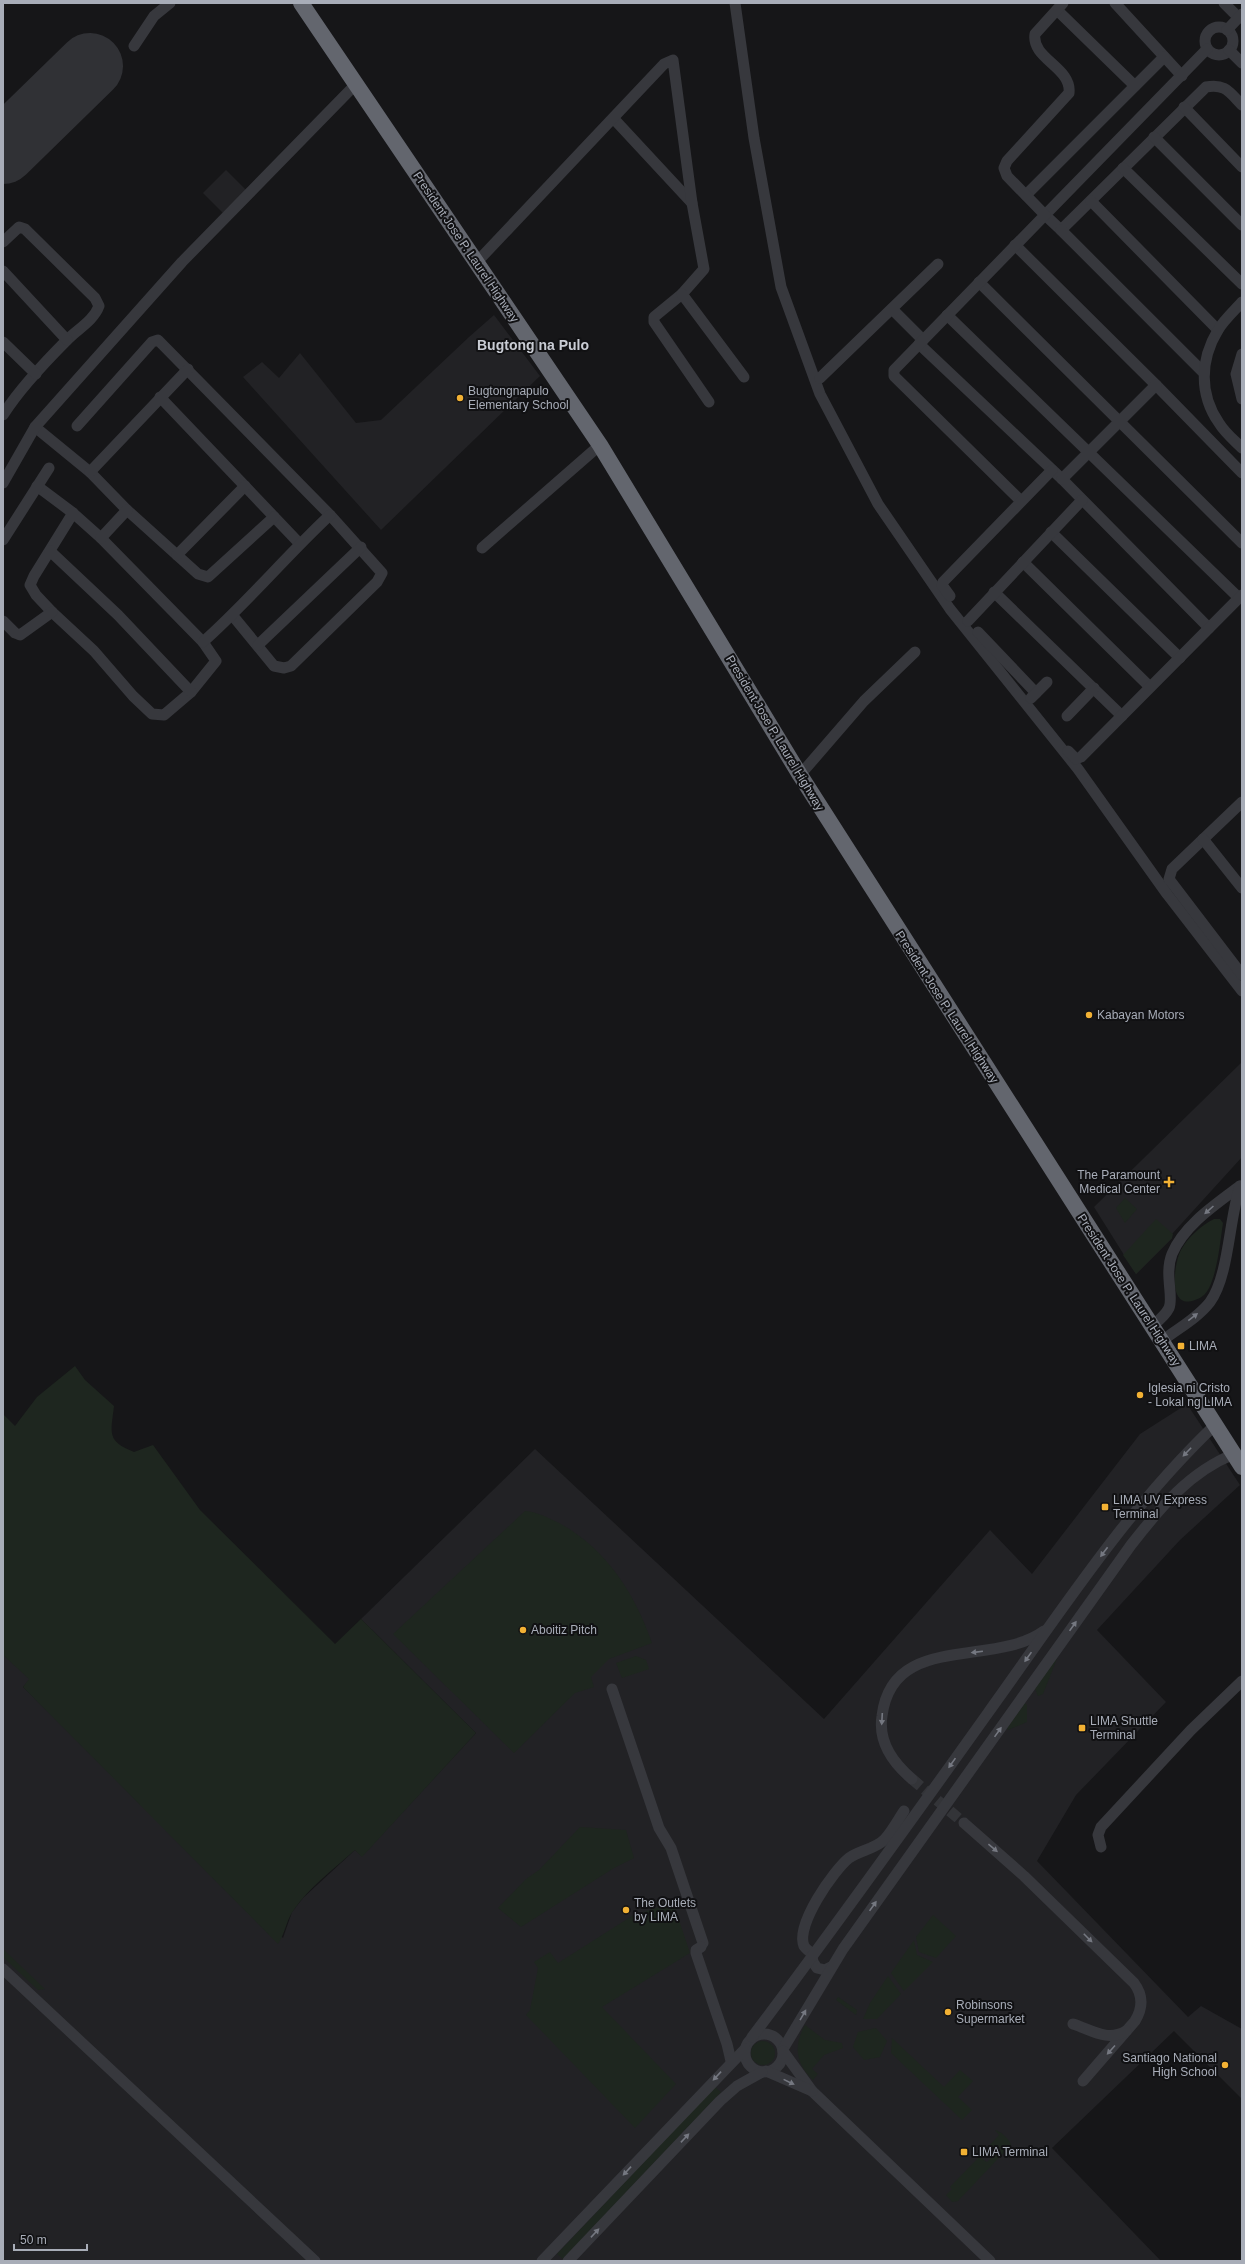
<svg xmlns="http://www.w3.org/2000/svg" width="1245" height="2264" font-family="Arial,sans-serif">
<rect width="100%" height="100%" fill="#161618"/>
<g fill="#222225">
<path d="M226,170L246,190L223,213L203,193Z"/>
<path d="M494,315L540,376L381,530L243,377L262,362L279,378L300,353L356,423L381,420L469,337Z"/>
<path d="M1242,1062V1157L1172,1234V1238L1136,1274L1094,1207Z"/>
<path d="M1187,1404L1240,1485L1180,1540L1097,1630L1166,1702L1076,1795L1037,1861L1188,2017L1201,2006L1242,2029V2099L1174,2031L1052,2148L1161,2261H3V1527L92,1611L23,1687L283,1938L292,1912L303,1898L355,1850L362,1856L476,1733L361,1619L535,1449L824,1719L990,1530L1032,1574L1140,1434Z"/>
</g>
<g fill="#1e261f">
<path d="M1125,1198L1137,1209L1125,1223L1116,1208Z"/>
<path d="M1156,1219L1173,1234L1172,1238L1136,1274L1123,1255Z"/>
<path d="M1214,1219H1220L1223,1223C1220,1243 1218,1267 1210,1286C1207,1293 1202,1298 1195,1300C1167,1311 1174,1263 1181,1250C1188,1237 1202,1225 1214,1219Z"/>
<path d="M75,1366L85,1380L114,1406C111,1433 106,1441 134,1452L153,1445L200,1510L335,1644L361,1619L476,1733L362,1857L355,1850C334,1869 309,1887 293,1911C286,1921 285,1934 278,1944L23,1687L29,1679L3,1655V1414L15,1426L37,1397Z"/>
<path d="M525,1511C538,1512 548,1518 559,1523C607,1549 635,1594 652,1643L609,1659L591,1677L594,1687L575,1693L514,1753L393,1634Z"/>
<path d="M636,1656L646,1660L649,1669L622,1678L616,1663Z"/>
<path d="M1058,1656L1043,1694L1038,1696L1035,1689Z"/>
<path d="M1025,1703L1027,1705V1722L1008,1730L1007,1728Z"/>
<path d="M580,1827L626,1830L634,1858L614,1868L521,1927L498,1908L526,1879L539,1870Z"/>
<path d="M673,1902L690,1953L602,2007L676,2084L635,2128L526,2015L530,2010L538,1968L534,1962L550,1952L558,1963L632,1916Z"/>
<path d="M933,1915L956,1936L936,1958L919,1952L916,1937Z"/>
<path d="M914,1940L917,1955L933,1962L904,1991L891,1973Z"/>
<path d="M3,1949L45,1989L38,1990L3,1957Z"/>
<path d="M888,1976L901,1994L877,2019H863L870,2003Z"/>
<path d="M838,1997L857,2010L856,2015L836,2000Z"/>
<path d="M805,2025L825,2040L842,2043L843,2048L824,2055L812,2069L818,2074L813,2080C796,2064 793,2046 805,2025Z"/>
<path d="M876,2028L887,2041L880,2057L864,2060L853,2047L858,2032Z"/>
<path d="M892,2038L944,2087L960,2070L973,2081L958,2097L972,2110L962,2120L891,2053Z"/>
<circle cx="763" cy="2053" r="12"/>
<path d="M715,2087L721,2092L563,2259L557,2254Z"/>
<path d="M995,2130C1001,2131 1010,2140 1011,2145L958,2201L952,2202L946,2195L952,2189L950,2187L979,2157L987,2162L993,2156L986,2149L999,2135Z"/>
</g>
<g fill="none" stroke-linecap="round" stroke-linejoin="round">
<path stroke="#303135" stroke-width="66" d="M3,151L90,66"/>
<path stroke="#333438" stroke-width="11" stroke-dasharray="11 5.5" stroke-linecap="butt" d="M912,1779L964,1823"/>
<g stroke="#37383d" stroke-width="11">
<path d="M735,3L754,138L781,287L820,394L878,504L950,609L1078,769L1167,894L1242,991"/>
<path d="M1115,3L1182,76"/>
<path d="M1224,3L1239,18"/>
<path d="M1057,10L1135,86"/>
<circle cx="1219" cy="41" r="14"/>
<path d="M1227,30L1242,14"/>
<path d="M134,46L154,16L170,3"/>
<path d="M1207,49L1045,215L1061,230L1206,87C1225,83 1230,93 1242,105"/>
<path d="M1229,50L1242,63"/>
<path d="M1184,107L1242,167"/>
<path d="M614,119L692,203"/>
<path d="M1154,137L1242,225"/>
<path d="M1123,168L1242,284"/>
<path d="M1026,195L1164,57"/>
<path d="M1091,201L1218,330"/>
<path d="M1061,230L1204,373"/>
<path d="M3,242L19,227L25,229L95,298L99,306C94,320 78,329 68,339C45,362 20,388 3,415"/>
<path d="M1015,245L1156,385L1242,473"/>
<path d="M476,263L664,64L673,60L692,203L704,269L682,294L654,317V322L709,402"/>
<path d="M3,271L67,340"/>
<path d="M979,282L1242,543"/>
<path d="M682,294L744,377"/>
<path d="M1242,302C1234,311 1224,320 1218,330C1200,360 1199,394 1219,423C1225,433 1234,440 1242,448"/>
<path d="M892,309L923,340"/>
<path d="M947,315L1239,598"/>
<path d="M3,342L36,374"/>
<path d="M919,344L1062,479L1209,628"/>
<path d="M1242,354L1236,374L1242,399"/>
<path d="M820,378L938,264"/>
<path d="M160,397L299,543"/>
<path d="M77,426L152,342L158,340L330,515L382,573L377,582L291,666L284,668L274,666L233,616"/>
<path d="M35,427L90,472L127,510L198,574L208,577L274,517"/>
<path d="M90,472L188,369"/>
<path d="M1062,479L1156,385"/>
<path d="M3,483L35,427L182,262L356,84"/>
<path d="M37,486L73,513"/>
<path d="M1021,501L894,376V370L1045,215L1007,176L1004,168L1007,161L1069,93C1072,67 1031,59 1035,34L1063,3"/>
<path d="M73,513L101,538L203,642L216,661L191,692L164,715L152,714L133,696L94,651L52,612L36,595L30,585L34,576Z"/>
<path d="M1051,532L1180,658"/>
<path d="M101,538L127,510"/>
<path d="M3,540L49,468"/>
<path d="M482,548L600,445"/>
<path d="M50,551L118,615L191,692"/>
<path d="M177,555L245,486"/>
<path d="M1023,562L1150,687"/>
<path d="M994,592L1122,716"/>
<path d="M950,596L942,585L943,582L1052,470"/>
<path d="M3,621L15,633L20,635L52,612"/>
<path d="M968,621L1082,500"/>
<path d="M978,632L1036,693"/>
<path d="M203,642C248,602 286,556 330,515"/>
<path d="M258,645L361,547"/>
<path d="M1031,698L1047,682"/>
<path d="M1067,716L1094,688"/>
<path d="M1068,751L1076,759L1081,757L1242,595"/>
<path d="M800,775L864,701L915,652"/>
<path d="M1242,802L1172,869L1169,879L1242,975"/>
<path d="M1203,839L1242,888"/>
<path d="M1152,1326C1158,1321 1165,1316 1169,1308C1174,1297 1164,1274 1172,1254C1184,1225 1216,1204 1240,1186"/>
<path d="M1162,1341C1177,1329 1198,1318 1210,1302C1229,1276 1229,1219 1240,1186"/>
<path d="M612,1689L659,1828L671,1848L703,1943"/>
<path d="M912,1779C893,1763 878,1742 882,1716C892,1632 993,1668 1044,1631"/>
<path d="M964,1823L1024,1876L1134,1983C1143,1995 1143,2008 1135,2021L1083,2081"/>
<path d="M1101,1847L1098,1835L1101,1827L1191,1730L1242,1681"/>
<path d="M701,1947L696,1950V1953L727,2044L731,2061"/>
<path d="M813,1954C810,1952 806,1949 804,1946C795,1925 834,1870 849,1858C860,1850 876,1849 885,1839C892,1831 898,1820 904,1811"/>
<path d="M812,1956L813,1962L817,1968L825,1970L831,1967"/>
<path d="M3,1969L315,2261"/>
<path d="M1073,2024C1092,2030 1107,2042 1126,2031"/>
<circle cx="764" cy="2053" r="19"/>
<path d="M752,2037C837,1925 918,1811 1000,1696C1067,1602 1131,1505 1215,1425"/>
<path d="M783,2049L843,1949L1131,1545C1160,1508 1189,1472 1234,1454"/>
<path d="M783,2051L812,2091L990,2261"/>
<path d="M766,2071L812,2091"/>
<path d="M542,2261L745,2049"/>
<path d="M568,2261L720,2101L737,2086L762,2072"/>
</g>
<path stroke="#63666e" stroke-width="16" d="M301,3L600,445L800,775L1242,1467"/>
</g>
<defs><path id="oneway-solid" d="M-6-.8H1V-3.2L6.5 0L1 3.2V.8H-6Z"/></defs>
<g fill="#757881">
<use href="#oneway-solid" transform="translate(1209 1210) rotate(138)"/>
<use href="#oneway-solid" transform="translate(1193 1317) rotate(-38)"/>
<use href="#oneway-solid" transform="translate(1187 1452) rotate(134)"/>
<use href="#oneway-solid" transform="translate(1104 1552) rotate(127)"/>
<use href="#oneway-solid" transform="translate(1073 1626) rotate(-55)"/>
<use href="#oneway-solid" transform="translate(977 1652) rotate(173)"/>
<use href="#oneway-solid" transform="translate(1028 1657) rotate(125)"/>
<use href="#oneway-solid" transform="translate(882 1719) rotate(93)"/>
<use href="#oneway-solid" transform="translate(998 1732) rotate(-55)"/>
<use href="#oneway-solid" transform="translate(952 1763) rotate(125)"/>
<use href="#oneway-solid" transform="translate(993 1848) rotate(40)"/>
<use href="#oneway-solid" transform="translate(873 1906) rotate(-55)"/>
<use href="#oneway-solid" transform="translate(1088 1938) rotate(45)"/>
<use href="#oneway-solid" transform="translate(803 2015) rotate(-60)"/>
<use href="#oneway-solid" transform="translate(1111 2050) rotate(132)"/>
<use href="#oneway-solid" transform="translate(717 2076) rotate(133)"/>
<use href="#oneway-solid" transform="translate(789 2082) rotate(26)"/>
<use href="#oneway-solid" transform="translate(685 2138) rotate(-47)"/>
<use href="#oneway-solid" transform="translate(627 2171) rotate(133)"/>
<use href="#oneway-solid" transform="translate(595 2233) rotate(-47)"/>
</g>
<g fill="#f2b134" stroke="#111113" stroke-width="1.5">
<circle cx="460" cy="398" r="4"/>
<circle cx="1089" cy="1015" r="4"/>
<path d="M1167 1176h4v4h4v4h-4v4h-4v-4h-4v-4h4z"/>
<rect x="1177" y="1342" width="8" height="8" rx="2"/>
<circle cx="1140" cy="1395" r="4"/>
<rect x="1101" y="1503" width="8" height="8" rx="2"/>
<circle cx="523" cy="1630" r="4"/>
<rect x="1078" y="1724" width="8" height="8" rx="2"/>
<circle cx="626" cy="1910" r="4"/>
<circle cx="948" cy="2012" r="4"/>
<circle cx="1225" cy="2065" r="4"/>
<rect x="960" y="2148" width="8" height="8" rx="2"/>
</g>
<g text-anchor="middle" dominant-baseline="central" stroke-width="4" stroke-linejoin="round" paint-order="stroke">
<g font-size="12" fill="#a8adb8" stroke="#111113">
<text transform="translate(466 247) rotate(56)">President Jose P. Laurel Highway</text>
<text transform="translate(775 733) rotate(59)">President Jose P. Laurel Highway</text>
<text transform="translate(947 1007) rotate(57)">President Jose P. Laurel Highway</text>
<text transform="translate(1129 1290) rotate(57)">President Jose P. Laurel Highway</text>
</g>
<g font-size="12" fill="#a8adb8" stroke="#111113" text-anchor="start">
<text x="468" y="391">Bugtongnapulo<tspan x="468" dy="14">Elementary School</tspan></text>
<text x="1097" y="1015">Kabayan Motors</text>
<text x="1160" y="1175" text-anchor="end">The Paramount<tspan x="1160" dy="14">Medical Center</tspan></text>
<text x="1189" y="1346">LIMA</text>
<text x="1148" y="1388">Iglesia ni Cristo<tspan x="1148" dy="14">- Lokal ng LIMA</tspan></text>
<text x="1113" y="1500">LIMA UV Express<tspan x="1113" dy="14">Terminal</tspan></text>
<text x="531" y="1630">Aboitiz Pitch</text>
<text x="1090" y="1721">LIMA Shuttle<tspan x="1090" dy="14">Terminal</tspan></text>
<text x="634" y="1903">The Outlets<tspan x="634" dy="14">by LIMA</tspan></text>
<text x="956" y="2005">Robinsons<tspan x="956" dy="14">Supermarket</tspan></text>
<text x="1217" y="2058" text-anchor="end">Santiago National<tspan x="1217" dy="14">High School</tspan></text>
<text x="972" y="2152">LIMA Terminal</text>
</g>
<g font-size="14" font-weight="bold" fill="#c9ccd4" stroke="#111113">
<text x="533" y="345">Bugtong na Pulo</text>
</g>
</g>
<rect width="1245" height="2264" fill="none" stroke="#a8adb8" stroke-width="8"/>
<path d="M14 2244v6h73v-6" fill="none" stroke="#a8adb8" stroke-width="2"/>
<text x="20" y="2244" font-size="12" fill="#a8adb8" stroke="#111113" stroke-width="3" paint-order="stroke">50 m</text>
</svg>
